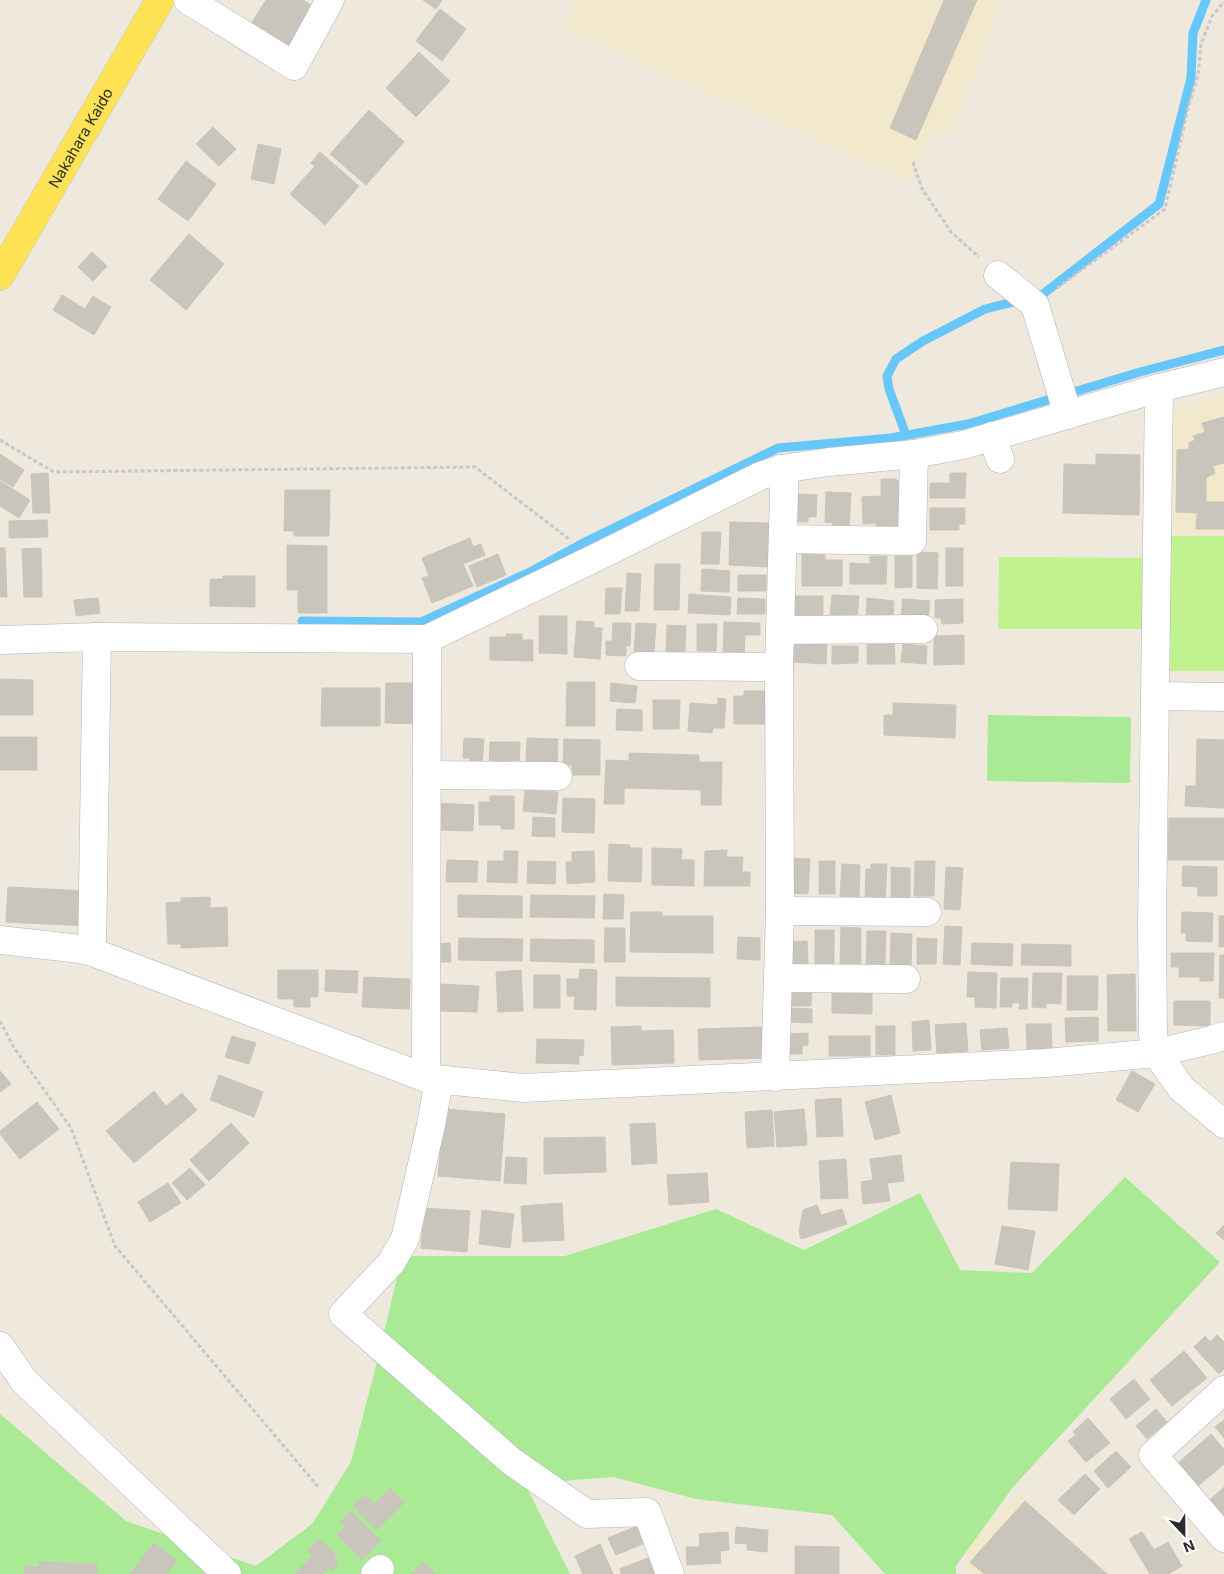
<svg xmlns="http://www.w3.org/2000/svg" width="1224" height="1574" font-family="Inter,sans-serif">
<rect width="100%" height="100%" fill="#efe8dd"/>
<g fill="#f2e8cb">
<path d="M576,0H1002L951,134L932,130L909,181L562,28Z"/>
<path d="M1224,396V534L1166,533L1168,410Z"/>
<path d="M1020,1493L1110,1574H968L966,1548Z"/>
</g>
<g fill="#abea95">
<path d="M988,715L1131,717L1130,783L987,781Z"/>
<path d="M1125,1177L1220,1262L1013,1487L956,1566V1574H885L832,1515L696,1499L613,1477L525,1484L570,1574H0V1414L126,1521L256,1566L312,1524L351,1462L377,1362L402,1256H565L716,1209L804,1250L920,1193L960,1270L1032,1273Z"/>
</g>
<g fill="#c1f290">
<path d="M1167,536H1224V671H1166Z"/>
<path d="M999,557L1148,558L1145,629H998Z"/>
</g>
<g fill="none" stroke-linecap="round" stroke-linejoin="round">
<g stroke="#67c7fa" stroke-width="9">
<path d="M1033,297L1043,294L1159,204L1191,78L1193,33L1206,0"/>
<path d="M906,435L889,389L887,376L896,359L923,341L985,309L1021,300"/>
<path d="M302,621L421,622L532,571L585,542L778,448L891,438L968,424L1140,372L1224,350"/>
</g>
</g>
<g fill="#cac5bc" stroke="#cac5b6">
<path d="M266,0H303L322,12L295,55L249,27Z"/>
<path d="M423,0H442L436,9Z"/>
<path d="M944,0H977L916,140L890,128Z"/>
<path d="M440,9L466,29L442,61L416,41Z"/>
<path d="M419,52L450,81L416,117L386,88Z"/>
<path d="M369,110L404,142L366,185L330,154Z"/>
<path d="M213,127L236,149L219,166L196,144Z"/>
<path d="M258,144L281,149L274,184L251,179Z"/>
<path d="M320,152L359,186L325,225L290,194L315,166L311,163Z"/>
<path d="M186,161L216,184L188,221L158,199Z"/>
<path d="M189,234L224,264L186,310L150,280Z"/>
<path d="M92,252L107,266L93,281L78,267Z"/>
<path d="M62,295L85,309L93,296L111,307L94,335L53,310Z"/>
<path d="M1224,417V463L1213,466L1215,473L1206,478V502H1224V529H1196L1197,513L1176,512L1177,450L1189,449V443L1195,440L1193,436L1205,432L1202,423Z"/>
<path d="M0,454L24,470L13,487L0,479Z"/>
<path d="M1096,454L1140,455L1139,515L1063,513L1064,464L1096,465Z"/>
<path d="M48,473L50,513H33L31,474Z"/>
<path d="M950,473H966L965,498H930V483H950Z"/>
<path d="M881,479H896L902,486L904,527L876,528V523L863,524L862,497L881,496Z"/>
<path d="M0,481L30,500L19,518L0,506Z"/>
<path d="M285,490H330L329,536H294V531H284Z"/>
<path d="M826,492L851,493L849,526L832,525L833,523L825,522Z"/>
<path d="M796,494L817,495L816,517H808V522H795Z"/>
<path d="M930,508H965V524H959V530H930Z"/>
<path d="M47,520L48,537L9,538V521Z"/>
<path d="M730,522L769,523L768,567L729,565Z"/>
<path d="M702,532H721L719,564H701Z"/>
<path d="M470,538L473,547L481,544L485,555L463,564L473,586L432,603L422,578L429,576L422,558Z"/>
<path d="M287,545L327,546V613H298V590H287Z"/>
<path d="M0,548H5L7,597H0Z"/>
<path d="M41,548L42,597H24L22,549Z"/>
<rect x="946" y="548" width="17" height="38"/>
<path d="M917,552L938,553L937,589L917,588Z"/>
<path d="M498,554L506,575L477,587L469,566Z"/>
<path d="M802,554L825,555V560H842V586H802Z"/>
<path d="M870,556H887L886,584H850V563L870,564Z"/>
<path d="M895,556H912V587L895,588Z"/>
<path d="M655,564H680L679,610H654Z"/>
<path d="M702,569L730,571L729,592L701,591Z"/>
<path d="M627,573L641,574L639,611H625Z"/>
<rect x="738" y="575" width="28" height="16"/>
<path d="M223,576H255V607L210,606V579H223Z"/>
<path d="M606,588H622L620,614H605Z"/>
<path d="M689,594L731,597L730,615L688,613Z"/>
<path d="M832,595L859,596L857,619L830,617Z"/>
<rect x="791" y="596" width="32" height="22"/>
<path d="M98,598L100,613L76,616L74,600Z"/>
<path d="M738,598L765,599V614H737Z"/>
<path d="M867,598L894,601L893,619L866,617Z"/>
<path d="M903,599L930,601L928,620L901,618Z"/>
<path d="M963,599V623L942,624L941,618H935V600Z"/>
<path d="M539,616H567V654L539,653Z"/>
<path d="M577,621L594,622V628H602L600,659L574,657Z"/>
<path d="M724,622L760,623V635H745L744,656L723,655Z"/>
<path d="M613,623H631L630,646H626V656L606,655V641H612Z"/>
<path d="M636,623L656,624L654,652L634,651Z"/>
<path d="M697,624H717L716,651H697Z"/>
<path d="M667,625L686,626L685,652L666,651Z"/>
<path d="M506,634H522V640H533V661L490,660V637H506Z"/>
<path d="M964,635V664L934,665V636Z"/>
<path d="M867,640H894L895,664H867Z"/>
<path d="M794,641L827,643L826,664L793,662Z"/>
<path d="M903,644L927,646L926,664L901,662Z"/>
<path d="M832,646H858V663L832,664Z"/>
<path d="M0,679L33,680V715H0Z"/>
<path d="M567,682H595V726H566Z"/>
<path d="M386,683H414L421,724L385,723Z"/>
<path d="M611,683L637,686L635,703L610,701Z"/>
<path d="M322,688H380V726H321Z"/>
<path d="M744,691H771L770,724H734V696H744Z"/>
<path d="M718,698L726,699L724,728H713L712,733L688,731L690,703L718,705Z"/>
<path d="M653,700H680L679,729H653Z"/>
<path d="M893,703L956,705L955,738L884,735V715H893Z"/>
<path d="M617,709L642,710V731L616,730Z"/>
<rect x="0" y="737" width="37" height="33"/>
<path d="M464,738L484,739L482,765H469L470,758H463Z"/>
<path d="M527,738L558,739L557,767L526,766Z"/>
<path d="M564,739L600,740V775H572V765H563Z"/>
<path d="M1197,739L1224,740V808L1185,806L1186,786H1196Z"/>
<path d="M490,742H520L519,765H489Z"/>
<path d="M629,753L699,755V762H722L721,805H701V790L624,788V804H604L606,760L629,761Z"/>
<path d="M525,790L558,792L556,814L523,811Z"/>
<path d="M490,796H514V829H501V825H479V802H490Z"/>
<path d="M563,798L595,799L594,833L562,832Z"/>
<path d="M438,803L474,805L473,831L437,830Z"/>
<path d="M533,817L555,818V837L532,836Z"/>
<path d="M1169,818H1224V860H1168Z"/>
<path d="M609,844L630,845V848H642L641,882L608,881Z"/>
<path d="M652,848L682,849L681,860H694V886L652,885Z"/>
<path d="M727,850L726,857H743L742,872H750V886H704L705,851Z"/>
<path d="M504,851H518L517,883L487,882L488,861H504Z"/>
<path d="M594,851L595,882L567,884L566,862H572V852Z"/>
<path d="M790,858L810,859L808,894L788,893Z"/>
<path d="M447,860L478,861L477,882H446Z"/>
<path d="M528,861L556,862L555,884L527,883Z"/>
<rect x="819" y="861" width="16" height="33"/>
<path d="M915,861H935L934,896H914Z"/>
<path d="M842,864L860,865L859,897L840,896Z"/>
<path d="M871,864H887L885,900L865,899L866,869H871Z"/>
<path d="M1183,866L1217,867V896H1198V887L1182,886Z"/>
<path d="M891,867L910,868V899L891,898Z"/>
<path d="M946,867L963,868L960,910L944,909Z"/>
<path d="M8,887L88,891L87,926L6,922Z"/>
<path d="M604,894L624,895L623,919H603Z"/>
<path d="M458,895L522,896V918L458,917Z"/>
<path d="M531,895L595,896L594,918L530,917Z"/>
<path d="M210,897V908L227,907L228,946L181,948V944H168L166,903L181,902V898Z"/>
<path d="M631,912H662V916H713V953L630,952Z"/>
<path d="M1182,912L1213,913L1212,942L1186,941V933H1181Z"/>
<rect x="1219" y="916" width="5" height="31"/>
<path d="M945,926L962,927L960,965L943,964Z"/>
<path d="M841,927L861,928V965L840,964Z"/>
<path d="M605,928H625V962H604Z"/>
<rect x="815" y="930" width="19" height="35"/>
<path d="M867,931H886L885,965H866Z"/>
<path d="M891,933L912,934L911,966L890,965Z"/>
<path d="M738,937L760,938V960L737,959Z"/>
<path d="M459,938L523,939L522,961L458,960Z"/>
<path d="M917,938L937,939L936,964H917Z"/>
<path d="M531,939L594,940V963L530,961Z"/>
<path d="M807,941L808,964L791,965L790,942Z"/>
<path d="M450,943L451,962H435L434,944Z"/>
<path d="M972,943L1013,944L1012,966L971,964Z"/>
<path d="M1022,944L1071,945V966L1021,965Z"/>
<path d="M1171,953H1214L1213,981H1200V977H1179V967H1171Z"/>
<path d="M1220,955H1224V998H1219Z"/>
<path d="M580,969L597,970L596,1010L574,1009L575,996H567V979H579Z"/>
<path d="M278,970H318V997H310V1007H294V999H278Z"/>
<path d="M326,970L358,971L357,993L325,991Z"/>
<path d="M521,970L523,1011L498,1012L496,972Z"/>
<path d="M968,972L997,973L996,1008L975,1007V997H967Z"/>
<path d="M1033,973H1062L1061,1004L1046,1003V1008L1032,1007Z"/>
<path d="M1135,974L1136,1031H1108L1107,975Z"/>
<rect x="534" y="975" width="26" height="33"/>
<path d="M1067,976H1098L1097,1010H1067Z"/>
<path d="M364,977L410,979L409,1009L362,1007Z"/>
<path d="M616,977L710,978V1007L616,1006Z"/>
<path d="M1001,978H1028L1027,1009H1019L1020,1003H1012V1007H1000Z"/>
<path d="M438,984L479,986L477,1012L437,1011Z"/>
<path d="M832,987L872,988V1014L832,1013Z"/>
<path d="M790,991H812L811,1006H790Z"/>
<path d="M1174,1001H1210V1026L1174,1025Z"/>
<path d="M789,1008L812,1009V1023L789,1022Z"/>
<path d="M1098,1017V1041L1066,1042L1065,1018Z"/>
<path d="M929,1020L931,1050L913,1051L912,1022Z"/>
<path d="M966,1023L968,1051L937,1053L935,1025Z"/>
<path d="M1026,1024H1051L1052,1048L1027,1049Z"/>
<path d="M641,1026V1031L673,1030L674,1063L612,1065L611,1027Z"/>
<rect x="876" y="1026" width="19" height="29"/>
<path d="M762,1027L763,1058L699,1060L698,1029Z"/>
<path d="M1007,1028L1009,1048L982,1050L980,1030Z"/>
<path d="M808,1033V1045L802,1046V1054H786V1034Z"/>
<path d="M232,1036L256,1043L249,1064L225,1057Z"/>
<rect x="829" y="1036" width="41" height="20"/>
<path d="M537,1039L584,1040L583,1056L579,1055V1064L536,1063Z"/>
<path d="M0,1071L11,1084L0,1092Z"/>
<path d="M1132,1071L1155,1084L1138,1112L1116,1100Z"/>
<path d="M219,1075L263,1092L254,1117L210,1100Z"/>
<path d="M154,1091L166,1106L182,1093L197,1110L134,1163L106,1131Z"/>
<path d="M891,1095L900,1133L875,1140L865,1102Z"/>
<path d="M841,1098L843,1136L817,1137L815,1100Z"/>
<path d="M37,1102L59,1129L20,1159L0,1134V1131Z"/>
<path d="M444,1109L505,1114L500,1181L438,1176Z"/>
<path d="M804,1109L807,1145L777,1147L774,1112Z"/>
<path d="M772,1110L774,1146L747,1148L745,1112Z"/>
<path d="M231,1123L249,1143L209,1181L190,1160Z"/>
<path d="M655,1123L657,1163L632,1165L630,1124Z"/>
<path d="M605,1137L606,1172L544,1174V1138Z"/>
<path d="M901,1155L904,1181L887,1183L890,1201L863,1204L861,1182L873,1180L870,1159Z"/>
<path d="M506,1157L527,1158L526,1184L504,1183Z"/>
<path d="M846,1159L848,1198L821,1199L819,1161Z"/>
<path d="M1011,1162L1059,1164L1057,1211L1008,1209Z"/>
<path d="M190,1168L205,1185L187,1200L172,1183Z"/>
<path d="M707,1173L709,1202L669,1205L667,1175Z"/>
<path d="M168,1183L181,1203L150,1222L138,1202Z"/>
<path d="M562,1203L564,1240L523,1242L521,1206Z"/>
<path d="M817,1205L821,1215L842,1209L847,1224L801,1239L799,1231L803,1210Z"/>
<path d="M424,1208L470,1211L467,1252L421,1248Z"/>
<path d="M482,1210L514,1214L510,1248L479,1244Z"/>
<path d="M1224,1225V1240L1216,1233Z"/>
<path d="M1002,1226L1035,1231L1028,1270L995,1264Z"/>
<path d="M1217,1335L1224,1342V1369L1219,1374L1194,1347L1205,1336L1210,1342Z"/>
<path d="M1184,1351L1207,1378L1172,1406L1150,1380Z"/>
<path d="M1134,1379L1150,1399L1126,1419L1110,1399Z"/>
<path d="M1156,1409L1167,1422L1147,1439L1136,1426Z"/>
<path d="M1088,1418L1110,1443L1086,1462L1068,1441L1076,1435L1073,1432Z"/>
<path d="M1224,1420V1438L1215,1427Z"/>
<path d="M1211,1434L1224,1449V1464L1197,1487L1177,1464Z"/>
<path d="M1116,1451L1131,1467L1108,1488L1094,1471Z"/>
<path d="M1085,1474L1100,1489L1074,1515L1058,1500Z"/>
<path d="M1224,1487V1516L1210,1500Z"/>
<path d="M390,1488L404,1503L377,1530L353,1506L365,1495L374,1504Z"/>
<path d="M1025,1501L1107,1574H984L970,1562Z"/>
<path d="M351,1511L381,1541L362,1560L337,1535L345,1527L340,1522Z"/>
<path d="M637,1526L645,1543L616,1555L608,1538Z"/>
<path d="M736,1527L768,1530L767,1552L747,1550V1544L735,1543Z"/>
<path d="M728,1532L729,1550L720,1551L721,1563L687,1565L686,1547H700L699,1534Z"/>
<path d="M1142,1532L1154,1550L1168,1542L1182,1566L1168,1574H1150L1129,1539Z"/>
<path d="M319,1539L336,1555L334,1558L339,1563L331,1571L328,1568L322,1574H296V1573L313,1555L308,1550Z"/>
<path d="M154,1543L177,1560L167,1574H130Z"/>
<path d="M600,1544L613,1574H583L575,1556Z"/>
<path d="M795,1546L839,1547V1574H795Z"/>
<path d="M653,1556L661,1574H621L620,1569Z"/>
<path d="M39,1562L97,1564V1574H24L25,1566L39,1567Z"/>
<path d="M423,1562L435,1574H411Z"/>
</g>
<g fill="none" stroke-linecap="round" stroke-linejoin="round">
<g stroke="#b1b2c1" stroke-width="29">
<g id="minor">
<path d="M188,0L294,66L330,0"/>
<path d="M998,275L1035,305L1068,415"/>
<path d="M1159,388L1152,925L1153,1034L1156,1053L1182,1089L1224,1124"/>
<path d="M992,436L1000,459"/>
<path d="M783,539L912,541L914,454"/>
<path d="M780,630L923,629"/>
<path d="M0,640L97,637L427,639L595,558L760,476L781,469L829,462L914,454L963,445L1159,388L1224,372"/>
<path d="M639,666L779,667"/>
<path d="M1156,696L1224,697"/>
<path d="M427,775L558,776"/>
<path d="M780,911L927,912"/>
<path d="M0,940L80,949L92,952L426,1078L523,1088L1046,1063L1156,1053L1211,1040L1224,1036"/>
<path d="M92,952L97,637"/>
<path d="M778,978L906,979"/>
<path d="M775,1077L780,911L779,667L784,493V483L781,469"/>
<path d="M426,1078L427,639"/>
<path d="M439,1080L431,1125L405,1239L391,1263L343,1314L511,1461L587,1514L647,1512L670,1574"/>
<path d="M0,1346L24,1381L227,1574"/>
<path d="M1224,1390L1153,1455L1224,1538"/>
<path d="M375,1574L380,1569"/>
</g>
</g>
<g stroke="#c8c8c8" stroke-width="29">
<g id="major">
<path id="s1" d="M0,276L160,0"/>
</g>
</g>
<g stroke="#c8c8c8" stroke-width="3" stroke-dasharray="4 2.5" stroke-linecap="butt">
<path d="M913,162L921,187L951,232L979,257"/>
<path d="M1057,288L1165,209L1188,108L1198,75L1201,44L1212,16L1224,2"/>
<path d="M0,440L54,472L475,467L569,539"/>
<path d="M0,1021L13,1046L71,1128L115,1246L320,1489"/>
</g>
<use href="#minor" stroke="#fff" stroke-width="28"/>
<use href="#major" stroke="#fde353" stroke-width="28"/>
</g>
<g text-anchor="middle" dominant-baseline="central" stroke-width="4.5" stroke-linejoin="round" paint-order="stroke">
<g font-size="15" fill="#2c2c2c" stroke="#fff">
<text stroke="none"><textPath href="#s1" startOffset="160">Nakahara Kaido</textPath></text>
</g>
</g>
<g transform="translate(1184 1534) rotate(158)" stroke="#ffffff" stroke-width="4" paint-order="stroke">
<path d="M0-4L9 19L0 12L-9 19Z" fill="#2c2c2c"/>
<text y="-8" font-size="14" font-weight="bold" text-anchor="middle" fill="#2c2c2c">N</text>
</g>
</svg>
